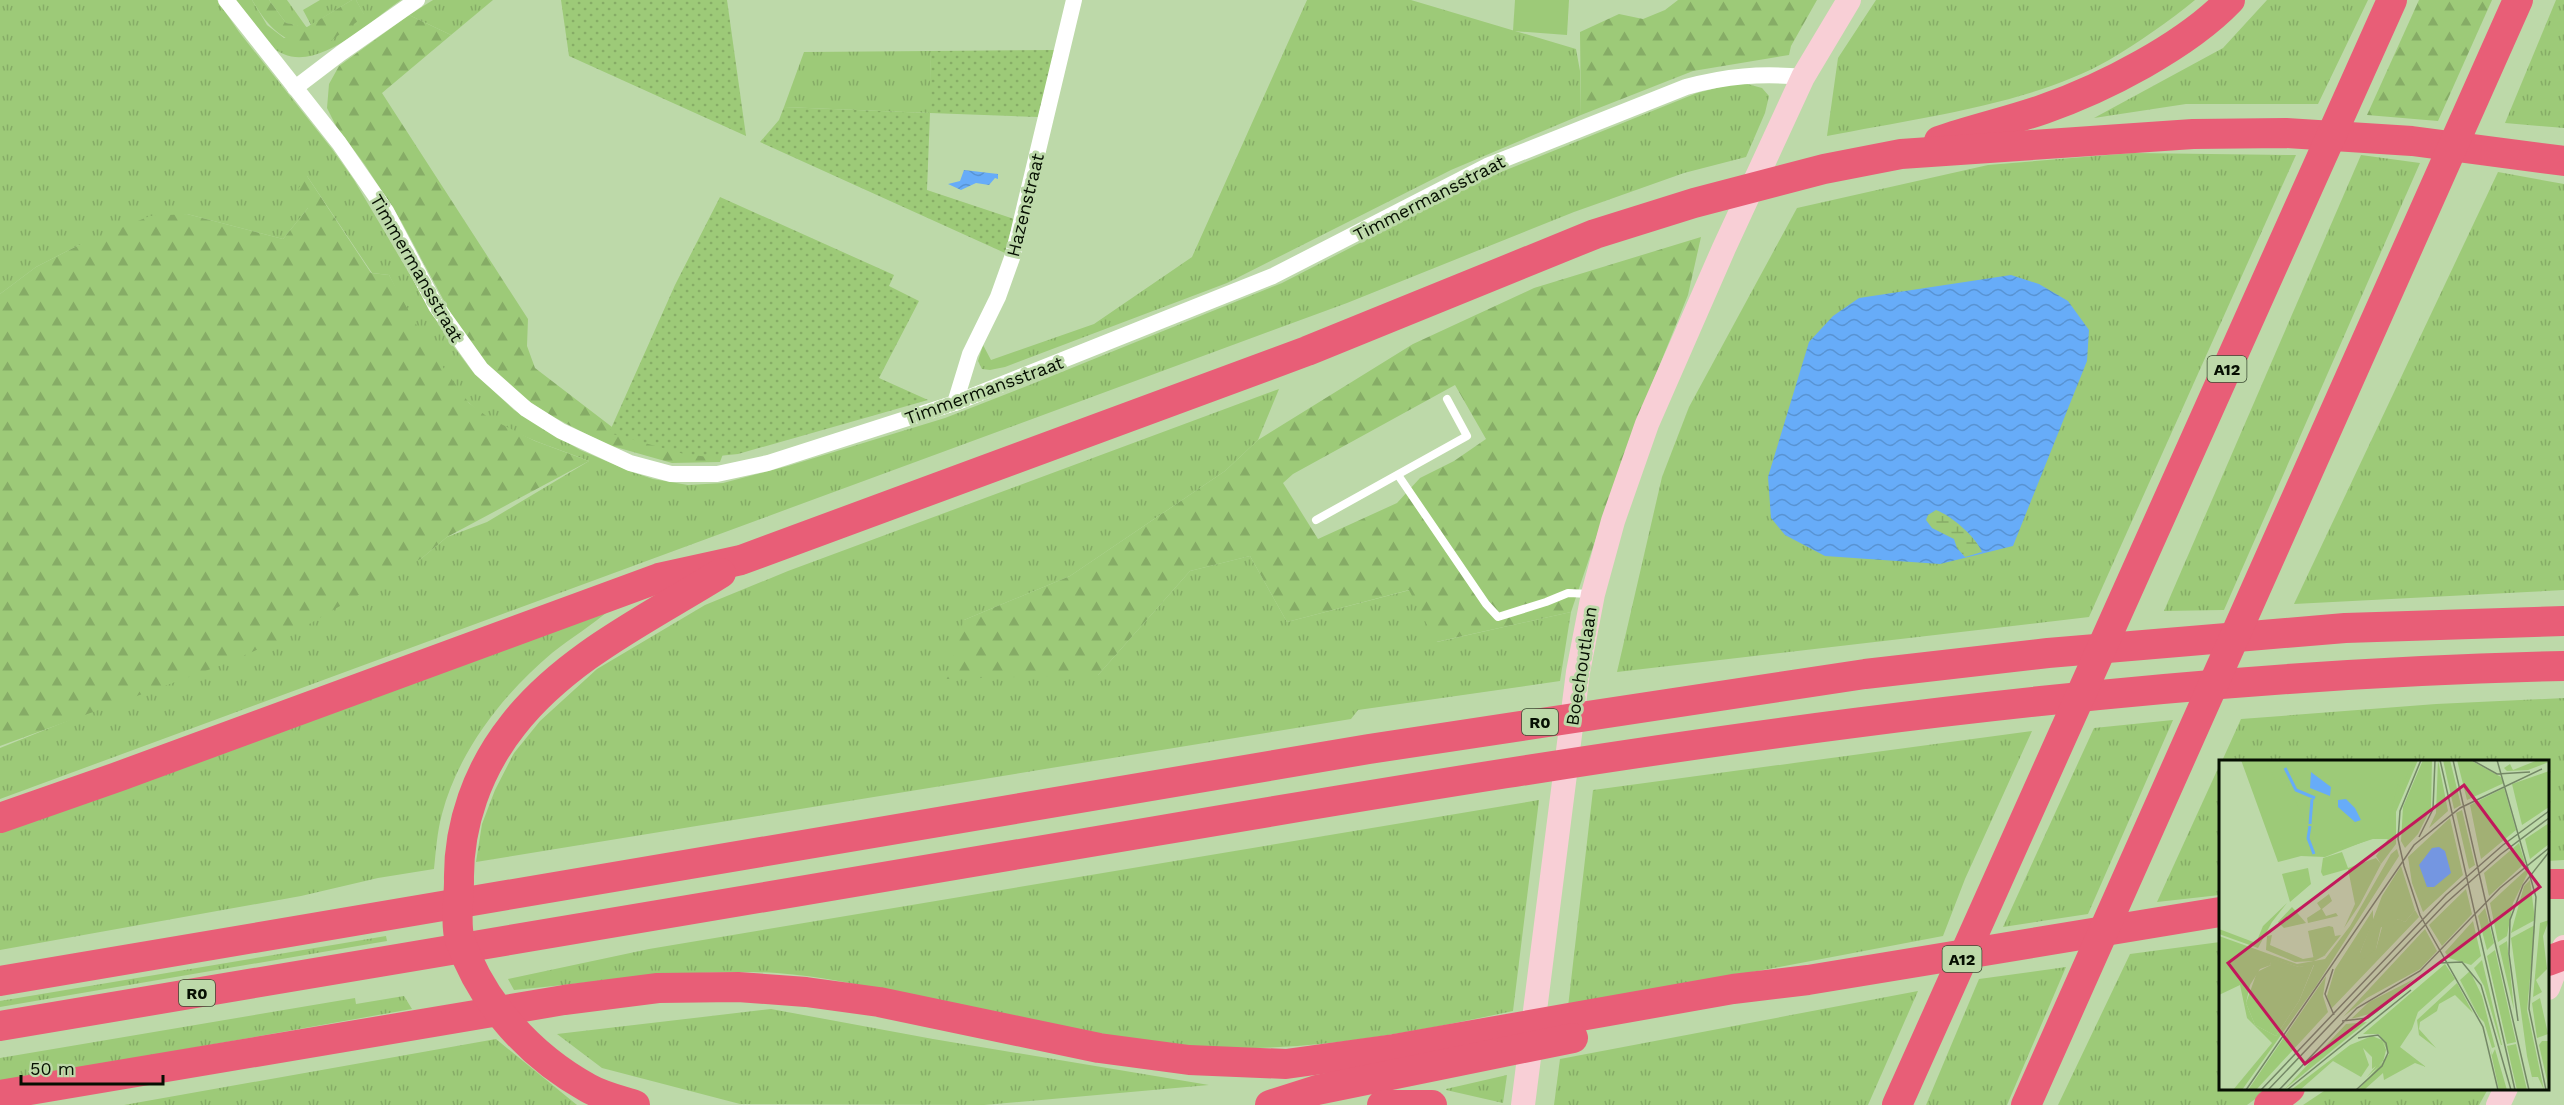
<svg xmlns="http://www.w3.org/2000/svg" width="2564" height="1105" font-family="'Work Sans',sans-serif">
<defs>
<pattern id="grass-tufts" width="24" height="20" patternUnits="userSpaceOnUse" patternTransform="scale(1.5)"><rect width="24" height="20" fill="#9dca78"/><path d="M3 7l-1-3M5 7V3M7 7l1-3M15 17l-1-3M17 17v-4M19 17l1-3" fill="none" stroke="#86ac66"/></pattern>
<pattern id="forest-firs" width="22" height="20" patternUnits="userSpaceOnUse" patternTransform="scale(1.5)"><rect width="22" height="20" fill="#9dca78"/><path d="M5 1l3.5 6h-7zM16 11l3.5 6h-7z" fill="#86ac66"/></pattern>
<pattern id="wetland-marsh" width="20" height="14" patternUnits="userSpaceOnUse" patternTransform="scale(1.5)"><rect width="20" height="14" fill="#9dca78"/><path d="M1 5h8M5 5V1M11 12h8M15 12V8" fill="none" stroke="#86ac66"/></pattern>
<pattern id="garden-dots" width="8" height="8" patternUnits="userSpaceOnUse" patternTransform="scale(1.5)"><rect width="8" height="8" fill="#9dca78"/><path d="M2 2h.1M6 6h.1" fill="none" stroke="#86ac66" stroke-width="1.8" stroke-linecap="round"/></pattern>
<pattern id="water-waves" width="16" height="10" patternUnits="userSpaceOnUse" patternTransform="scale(1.5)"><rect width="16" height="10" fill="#67acf8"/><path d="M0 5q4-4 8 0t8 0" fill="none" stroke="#5893d3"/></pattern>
</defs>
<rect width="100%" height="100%" fill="#bdd9a9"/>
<g fill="url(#grass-tufts)">
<path d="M0,0H217L239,32L332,149L354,180L448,339L472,371L514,410L580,450L632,472L653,479L688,485L723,483L788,466L945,418L1032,384L1282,283L1486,178L1697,93L1740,82L1762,88L1769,96L1765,113L1746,157L1684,173L1574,212L1347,303L0,799V748L129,696L422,558L447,537L487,522L589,461C556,448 522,438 491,420C444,391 413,323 389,275L372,273L307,176L308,208L283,239L187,214L77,246L36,267L0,294Z"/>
<path d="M236,0H252L267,25L284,38L364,15L356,0H401C368,22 308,84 269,44C257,31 247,14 236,0Z"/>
<path d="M269,0H287L307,28L286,23Z"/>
<path d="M320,0H352L311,25L303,10Z"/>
<path d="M433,0H493L451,35L409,15Z"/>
<path d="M1307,0H1411L1576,49L1580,71L1581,115L1451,170L1227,283L1005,367L990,370L982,369L978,361L983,345L991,360L1094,324L1192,257Z"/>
<path d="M1876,0H2195C2168,22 2139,42 2109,60C2030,105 1916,118 1827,136L1838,58Z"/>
<path d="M2267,0H2368L2318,104H2186L2094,118L2223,48Z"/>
<path d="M2556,0H2564V128L2505,123Z"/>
<path d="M931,51L930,113L784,107L804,52Z"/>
<path d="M2133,153L2296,155L2089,617L1617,672L1662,477L1689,407L1797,208L1988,165Z"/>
<path d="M2361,155L2420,163L2224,610L2164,611Z"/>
<path d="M2498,172L2564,184V590L2294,604Z"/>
<path d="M1279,389L1258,440L1225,471L1070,576L964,620L1098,675L1190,571L1250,556L1287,622L1410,590L1437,642L1571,612L1560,681L1358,710L1351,719L476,862L482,824L495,790L514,753L540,721L597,669L705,605L788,571Z"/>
<path d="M611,609C592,625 571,638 552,653C503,694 458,752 442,814C437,832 436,851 434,869L378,878L301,896L0,950V832Z"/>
<path d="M2564,698V860L2548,861V762L2222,761L2241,719L2436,704Z"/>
<path d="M2173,720L2088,914L2003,927L2094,728Z"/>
<path d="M2032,731L1965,879L1943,936L1568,1007L1593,790Z"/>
<path d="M2220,764V895L2157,902Z"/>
<path d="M1539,800L1513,1011C1405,1034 1297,1055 1186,1046C1093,1038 994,1012 902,994C861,985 819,976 777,973C689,968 601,982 514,990L508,979L649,949Z"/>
<path d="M386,936L387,941L0,1007V1001Z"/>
<path d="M2220,942V1088L2269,1089L2247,1105H2058L2130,954Z"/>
<path d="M2066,967L2007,1105H1926L1979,979Z"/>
<path d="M1918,991L1868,1105H1554L1560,1059Z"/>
<path d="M404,996L412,1009L0,1082V1058L355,998L356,1004Z"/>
<path d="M771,1009L933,1039L1209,1085L984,1105L740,1104L602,1068L557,1034Z"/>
<path d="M496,1039L577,1105H124Z"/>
<path d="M1507,1075L1503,1103L1446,1090V1089Z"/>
<path d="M2327,1089V1088L2488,1089L2479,1105H2303Z"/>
</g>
<g fill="url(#forest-firs)" fill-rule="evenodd">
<path d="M252,0H269L286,23L307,27L352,0H356L365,16L329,42L307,49C277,35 269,28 252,0Z"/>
<path d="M1678,0H1817L1791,46L1789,55L1693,71L1581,115L1580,32L1619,14L1643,19L1665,10Z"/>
<path d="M2419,0H2492L2438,121L2367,115Z"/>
<path d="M409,15L451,35L382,93L528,319L527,346L535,368L612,427L723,454L720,462L672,463L605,444L550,415L515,392L484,362L457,325L401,221L365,165L336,126L327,108L329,84L339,66Z"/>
<path d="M307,176L371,273L389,275L431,351L469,403L489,418L535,441L589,461L447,537L422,558L287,637L219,666L0,746V294L36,267L77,246L150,216L187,214L283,239L308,208L298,189Z"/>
<path d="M1701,237L1688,295L1629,441L1571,612L1436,642L1409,590L1287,622L1250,556L1190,571L1098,675L946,679L964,620L1070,576L1225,471L1258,440L1413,344L1534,288ZM1455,385L1486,439L1454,461L1420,478L1397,503L1318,539L1283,483L1293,474Z"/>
</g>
<path fill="url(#wetland-marsh)" d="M1937,510C1953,517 1975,536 1982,552L1965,557L1957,548L1954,539L1932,528L1926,521L1928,515Z"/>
<g fill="url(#garden-dots)">
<path d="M561,0H727L746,136L569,56Z"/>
<path d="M1057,50L1038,117L930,113L927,190L1014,219L1005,253L760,142L779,120L784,107L929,113L931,51Z"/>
<path d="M720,197L894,275L889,286L919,301L879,378L928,400L738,454L709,457L684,454L609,433L675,285Z"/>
</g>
<path fill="#9dca78" d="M1515,0H1569L1567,35L1513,31Z"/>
<g fill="url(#water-waves)" fill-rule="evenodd">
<path d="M964,170L998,174V179L995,178L989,185L976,183L961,190L948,184L960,181Z"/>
<path d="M2011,275L2039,284L2068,301L2089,330L2087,361L2013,546L1940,564L1825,556L1785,535L1771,518L1768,477L1809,342L1833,316L1859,298ZM1936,510C1952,516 1976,537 1982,552L1965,557L1957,548L1954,539L1932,528L1926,520L1928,515Z"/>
</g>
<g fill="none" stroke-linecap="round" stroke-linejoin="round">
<g stroke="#fff" stroke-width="8">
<path d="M1398,475L1486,604L1498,617L1546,602L1568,593L1590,594"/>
<path d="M1316,520L1467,436L1447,399"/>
</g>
<g stroke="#fff" stroke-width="16">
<path d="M226,0L339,143L386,211L436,306L481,369L526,409L561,431L630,463L671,474H717L768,463L955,403L1273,276L1487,166L1686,87C1726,76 1761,73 1803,77"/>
<path d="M295,88L341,53L417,0"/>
<path d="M955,403L970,354L998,297L1013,255L1074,0"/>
</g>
<g stroke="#f8cfd6" stroke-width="24">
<path d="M2548,988L2564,947"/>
<path d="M1523,1105L1578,672L1593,594L1613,521L1647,424L1724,248L1803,77L1849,0"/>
<path d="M2498,1105L2506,1088"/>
</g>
<g stroke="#e85e77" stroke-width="30">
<path d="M1939,141C1973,129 2010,121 2044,109C2104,88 2186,46 2230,0"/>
<path d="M0,818L120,776L659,578L741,560L1307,351L1595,234L1694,203L1824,169L1901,154L2193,134L2286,133L2412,141L2564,161"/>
<path d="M2548,884H2564"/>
<path d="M2548,961L2564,955"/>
<path d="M0,981L1369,749L1865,674L2048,653L2345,628L2564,621"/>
<path d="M0,1026C385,961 770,896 1156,831C1622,752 2090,676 2564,666"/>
<path d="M0,1095L564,1000L658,988L738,987L806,992L879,1002L1099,1048L1189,1060L1286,1064L1394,1049L1733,989L1808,980L2220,912"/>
<path d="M635,1105C619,1100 602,1096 588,1088C530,1056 482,1003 460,940C455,925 459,897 459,881C458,825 478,769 513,725C566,657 649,618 721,573"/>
<path d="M1270,1105L1317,1090L1573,1038"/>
<path d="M1382,1105H1432"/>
<path d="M1897,1105L2392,0"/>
<path d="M2026,1105L2518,0"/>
<path d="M2269,1105L2290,1088"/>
</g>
</g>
<g text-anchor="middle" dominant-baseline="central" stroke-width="6" stroke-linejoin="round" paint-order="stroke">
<g fill="#bdd9a9" stroke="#3d4c34" stroke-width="1.5">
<rect x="2207.5" y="356" width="39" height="26" rx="4.5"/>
<rect x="1522" y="709" width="36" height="26" rx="4.5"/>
<rect x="1942.5" y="946" width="39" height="26" rx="4.5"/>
<rect x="179" y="980" width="36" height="26" rx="4.5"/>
</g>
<g font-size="16" font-weight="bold" fill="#060f02">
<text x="2227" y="369">A12</text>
<text x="1540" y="722">R0</text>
<text x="1962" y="959">A12</text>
<text x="197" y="993">R0</text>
</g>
<g font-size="18" fill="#060f02" stroke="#bdd9a9">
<text transform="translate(1429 198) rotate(-27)">Timmermansstraat</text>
<text transform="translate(1025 205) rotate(-76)">Hazenstraat</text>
<text transform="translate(417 268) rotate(60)">Timmermansstraat</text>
<text transform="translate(984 390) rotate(-20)">Timmermansstraat</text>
<text transform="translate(1581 666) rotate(-81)">Boechoutlaan</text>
</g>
</g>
<g transform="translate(2219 760)">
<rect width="330" height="330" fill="#bdd9a9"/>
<path d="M204,0H213L212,48L199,74L186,88L182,81L184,47ZM219,0L229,51L210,68L217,53ZM238,0H251L282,17L285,23L248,40ZM319,0L330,2L309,10L288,11L285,8L291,4L294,10ZM330,11V47L303,65L293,24ZM285,28L297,70L262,99L251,45ZM243,50L256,105L250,109L237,53ZM231,58L244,115L204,152L193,123L189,97ZM330,63V84L311,99L306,79ZM300,83L306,103L270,136L265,113ZM178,89L180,96L97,226L23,330H14L53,283L28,258L21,225L0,235V176L78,204L106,199L131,166L172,94ZM50,198L80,207L95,205L80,241L57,276L36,265L27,243L31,225L41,209L52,205ZM123,92L129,108L157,98L162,104L141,144L125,168L136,144L129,109L104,116L102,112L104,98ZM308,109L309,113L294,143L288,176L279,182L271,143ZM311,120L316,160L292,173L305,126ZM247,129L253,154L223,186L210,165ZM68,143L53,162L39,188L0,174V169L37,183L44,166ZM266,148L275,183L268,190L259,156ZM154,150V161L141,193L157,189L163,167L180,159L186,162L196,150L200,157L112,249L108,236L116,209ZM330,160L324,176L328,209L317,220L323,232L314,237L321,163ZM254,161L262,196L252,205L230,198L226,192ZM316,165L308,250L325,330L319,317H313L316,330L308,296L292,178ZM206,169L218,191L201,209L148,238L124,257ZM288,181L295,250L280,186ZM276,190L297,282L288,284L268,196ZM263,200L283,285H282L265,226L255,208ZM226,204L236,219L199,252L193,269L181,287L207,307L196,303L165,320L164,313L145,330H139L170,294L160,274H144ZM251,211L263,236L276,287L273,288L265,262L260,257L240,220L258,252L241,220ZM107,216L104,236L109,252L37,330H29ZM195,219L154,253L132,259L150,242ZM238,223L254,253L236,235L220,244L218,251L201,262L200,269L217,288L200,275L198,260ZM321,238L329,274L318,278L313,243ZM148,262L65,330L127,264ZM153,276L163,280L167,290L164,302L148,317L157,306L153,309V297L144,288L150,305L142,317L114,301L81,330H72L131,285ZM270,283L273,295L276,289L288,330H280ZM297,284L308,330H298L288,286Z" fill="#9dca78" fill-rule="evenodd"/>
<path d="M22,0H69L146,72L149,80L106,97L82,96L59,102ZM188,0H199L177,52V84L162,104L157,96L169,79H153L142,60ZM224,0H231L242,45L235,49ZM182,106L196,150L186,162L179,159L170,171L162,167L157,189L143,200L141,193L163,136ZM53,175L51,185L84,199L107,195L95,201L76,202L47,190L48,176ZM49,197L80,207L95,204L80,241L57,276L36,265L27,243L38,212L52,205ZM323,281H330V329L320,285Z" fill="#9dca78"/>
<path d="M48,0H195L182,28L179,24L166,75L102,96L66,18L56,20Z" fill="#9dca78"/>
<path d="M89,108L92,124L71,142L63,114ZM110,134L113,141L103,149L107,156L117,153L119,156L89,163L88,158L102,149L98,143ZM73,147L87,163L65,168L59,162ZM110,166L114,167L116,176L122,175L106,195L95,200L89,171Z" fill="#9dca78"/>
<path d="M92,12L112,27L111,36L91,28ZM127,39L136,48L142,60L136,62L119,47V40ZM220,87L226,91L232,113L215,127H208L200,105L213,88Z" fill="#67acf8"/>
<path fill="none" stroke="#67acf8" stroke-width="3" d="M66,8L77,30L96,38M91,64L93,39M91,66L89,78L95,94"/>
<path fill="none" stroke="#748866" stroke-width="1.5" d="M202,0L181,51L179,79L185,106L201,155L264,267L279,330M221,0L296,330M234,0L310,330M253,0L278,14L311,12M278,0L317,137L310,249L327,330M200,77L214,49L216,0M114,209L106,234L115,255M123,261L149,258L220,203L243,202L262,225L292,330M299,261L290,194L291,160L304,125L330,92M27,330L195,85L241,48L323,9M42,330L227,135L284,85L330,51M49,330L227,143L282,94L330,58M60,330L138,248L201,211L281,128L330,88M68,330L192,230M137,330L163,306L169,293L167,283L159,275L139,278"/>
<path fill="#c2185b" fill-opacity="0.15" stroke="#c2185b" stroke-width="3" d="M245,25L321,127L86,304L9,203Z"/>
<rect width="330" height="330" fill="none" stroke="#060f02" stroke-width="3"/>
</g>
<path d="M21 1075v9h142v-9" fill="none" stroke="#060f02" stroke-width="3"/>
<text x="30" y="1075" font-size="18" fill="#060f02" stroke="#bdd9a9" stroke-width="4.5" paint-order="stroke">50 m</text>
</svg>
